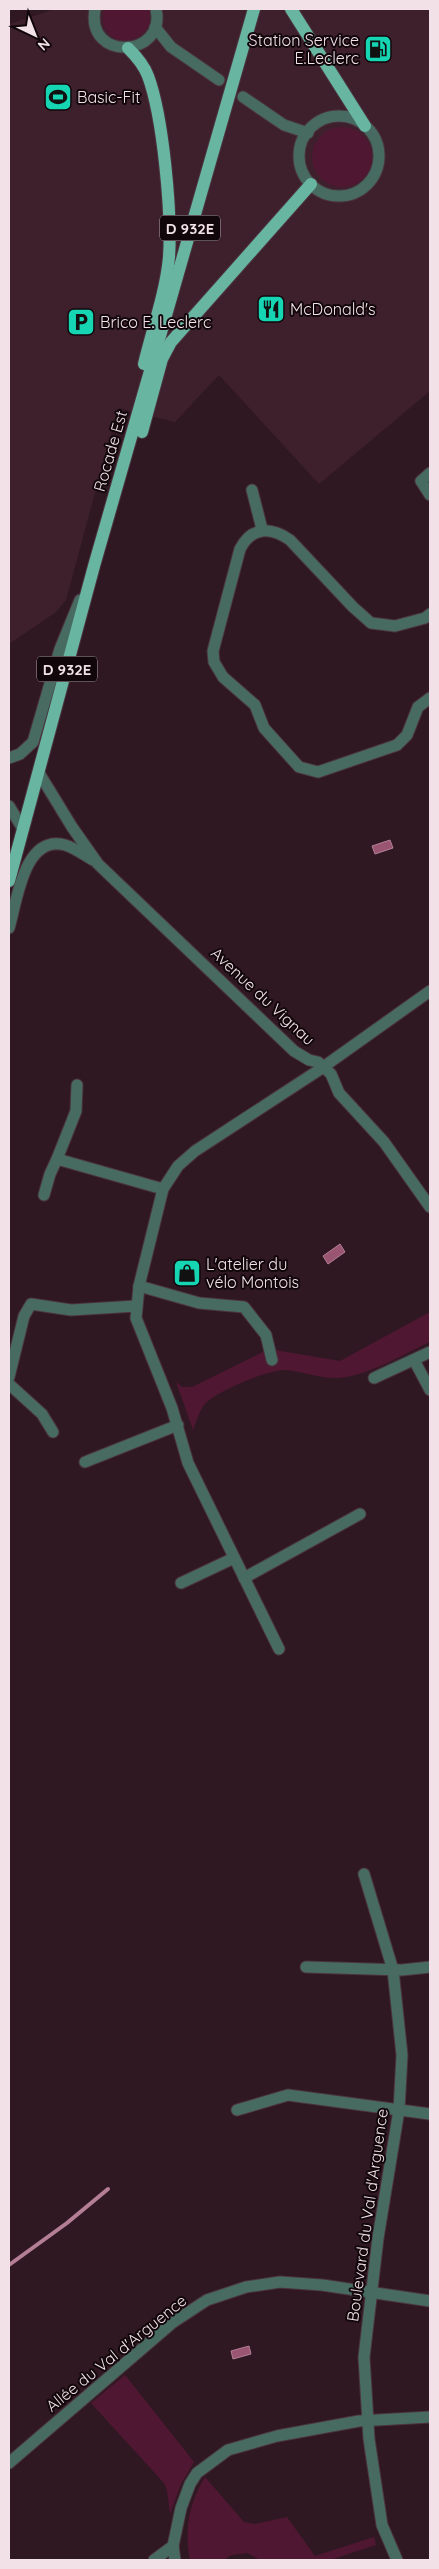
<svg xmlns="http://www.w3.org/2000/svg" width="439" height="2569" font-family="Quicksand,sans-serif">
<rect width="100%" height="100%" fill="#301822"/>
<path fill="#3e202d" d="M55,9H430V391L319,484L219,375L175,422L118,408L66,600L56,612L9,644V24Z"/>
<g fill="#501733">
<path d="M104,9H150L149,26C132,53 95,39 104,9Z"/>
<circle cx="342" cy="157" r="30"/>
<path d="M430,1312V1342C404,1354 375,1372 346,1377C325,1381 307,1372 286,1370C269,1369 214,1392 204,1405C199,1412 196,1422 193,1430L176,1382L182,1387H192L265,1351L275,1350L340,1361Z"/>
<path d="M125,2375L194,2462L181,2484L170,2514L167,2490L164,2483L91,2403Z"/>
<path d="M205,2477L244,2522L255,2524L287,2517L315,2556L374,2537L376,2545L330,2560H260L247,2553L232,2555L223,2560H190C184,2530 189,2503 205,2477Z"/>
</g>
<g fill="#995572" stroke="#b47f95">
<path d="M390,840L393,848L375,854L372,846Z"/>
<path d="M340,1244L345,1252L328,1264L323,1256Z"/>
<path d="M249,2346L251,2354L233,2359L231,2351Z"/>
</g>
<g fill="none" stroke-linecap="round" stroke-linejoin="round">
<path stroke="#b47f95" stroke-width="4" d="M9,2265L67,2223L108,2189"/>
<g stroke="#4b343e" stroke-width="13">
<g id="minor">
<path d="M95,9C85,62 167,58 156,9"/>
<path d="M155,27L171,47L219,80"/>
<path d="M243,97L284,125L308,133"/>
<circle cx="339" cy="156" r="40"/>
<path d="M430,473L421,481L430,495"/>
<path d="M252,490L262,529"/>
<path d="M430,614L425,618L395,626L371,623L353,607L290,540C271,527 252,526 240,549L213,651L214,662L223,677L255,705L264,728L299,767L318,772L397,745L407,735L418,707L430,698"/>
<path d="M9,758L20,754L33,742L60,649L80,600"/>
<path d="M39,773L72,827L98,864L294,1051L309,1060L318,1062L331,1074L339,1093L384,1142L430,1207"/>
<path d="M9,806L23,829"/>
<path d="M9,928C17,901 24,834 65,845C75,848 84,855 93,860"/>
<path d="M57,1159L76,1111L77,1085"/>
<path d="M44,1195L50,1174L57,1159L163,1189"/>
<path d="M139,1286L199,1303L244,1307L266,1335L272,1360"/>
<path d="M414,1360L430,1390"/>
<path d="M9,1377L24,1316L31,1304L71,1310L136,1306"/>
<path d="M374,1378L430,1352"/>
<path d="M9,1384L42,1414L53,1432"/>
<path d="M85,1462L178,1425"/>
<path d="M244,1578L360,1514"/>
<path d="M181,1583L234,1558"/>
<path d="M279,1649L188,1463L172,1408L136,1318L139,1286L163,1189L178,1166L195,1151L319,1070L430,991"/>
<path d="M364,1874L393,1970L402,2055L399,2110L378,2238L364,2357L369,2439L382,2525L397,2560"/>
<path d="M306,1967L402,1970L430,1967"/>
<path d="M237,2110L288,2095L430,2114"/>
<path d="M9,2463L172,2323L207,2300L246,2287L280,2282L322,2285L430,2301"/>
<path d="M173,2546L175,2560"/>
<path d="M154,2560L173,2546L181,2508L190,2484L197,2473L228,2450L277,2436L359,2421L430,2417"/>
</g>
</g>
<g stroke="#4b343e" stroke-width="14">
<g id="major">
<path d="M291,9L365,126"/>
<path d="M128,48C136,56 144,65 148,76C163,116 172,213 169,257C166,292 152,330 144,364"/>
<path d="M142,432L162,359L171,342L311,184"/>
<path d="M9,881L94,566L254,9"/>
</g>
</g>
<use href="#minor" stroke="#476b61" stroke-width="11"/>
<use href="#major" stroke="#68b5a2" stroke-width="12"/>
</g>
<defs>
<g id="fuel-square" transform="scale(1.4375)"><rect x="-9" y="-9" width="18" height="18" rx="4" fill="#15d5b3" stroke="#11070b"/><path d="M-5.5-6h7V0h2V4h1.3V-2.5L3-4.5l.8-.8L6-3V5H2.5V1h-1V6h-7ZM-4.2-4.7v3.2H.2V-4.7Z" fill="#111"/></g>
<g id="stadium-square" transform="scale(1.4375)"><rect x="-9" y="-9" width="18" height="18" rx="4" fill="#15d5b3" stroke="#11070b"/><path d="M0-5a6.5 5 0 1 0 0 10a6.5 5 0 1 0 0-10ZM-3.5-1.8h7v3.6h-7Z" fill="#111"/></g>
<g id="restaurant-square" transform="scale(1.4375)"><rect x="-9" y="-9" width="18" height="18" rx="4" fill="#15d5b3" stroke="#11070b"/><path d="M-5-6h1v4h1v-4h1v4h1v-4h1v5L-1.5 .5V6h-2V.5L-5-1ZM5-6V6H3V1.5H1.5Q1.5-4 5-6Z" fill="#111"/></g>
<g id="parking-square" transform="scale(1.4375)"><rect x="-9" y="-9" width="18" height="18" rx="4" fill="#15d5b3" stroke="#11070b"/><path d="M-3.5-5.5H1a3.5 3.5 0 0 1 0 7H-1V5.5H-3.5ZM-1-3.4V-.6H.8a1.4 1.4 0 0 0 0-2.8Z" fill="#111"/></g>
<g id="shop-square" transform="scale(1.4375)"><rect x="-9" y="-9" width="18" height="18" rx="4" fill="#15d5b3" stroke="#11070b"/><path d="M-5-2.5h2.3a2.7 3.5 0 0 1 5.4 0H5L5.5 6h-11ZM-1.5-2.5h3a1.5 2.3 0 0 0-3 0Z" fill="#111"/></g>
</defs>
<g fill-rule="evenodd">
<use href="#fuel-square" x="378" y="49"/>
<use href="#stadium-square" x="58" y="97"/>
<use href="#restaurant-square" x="271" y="309"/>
<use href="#parking-square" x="81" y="322"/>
<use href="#shop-square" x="187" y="1273"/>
</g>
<g text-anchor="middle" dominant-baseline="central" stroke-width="4" stroke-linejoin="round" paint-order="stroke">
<g fill="#11070b" stroke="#aea0a5" stroke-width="1">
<rect x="160" y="215.5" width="60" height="25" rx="4"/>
<rect x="37" y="656.5" width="60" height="25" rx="4"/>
</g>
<g font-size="15" font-weight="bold" fill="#f2e1e7">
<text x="190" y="228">D 932E</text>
<text x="67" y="669">D 932E</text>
</g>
<g font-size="16" fill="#f2e1e7" stroke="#11070b" text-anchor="start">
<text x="359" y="40" text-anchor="end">Station Service<tspan x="359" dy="18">E.Leclerc</tspan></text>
<text x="77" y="97">Basic-Fit</text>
<text x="290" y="309">McDonald's</text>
<text x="100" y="322">Brico E. Leclerc</text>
<text x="206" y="1264">L'atelier du<tspan x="206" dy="18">vélo Montois</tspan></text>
</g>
<g font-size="16" fill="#f2e1e7" stroke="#11070b">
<text transform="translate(110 451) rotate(-74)">Rocade Est</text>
<text transform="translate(263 996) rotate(43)">Avenue du Vignau</text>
<text transform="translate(367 2215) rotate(-82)">Boulevard du Val d'Arguence</text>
<text transform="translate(116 2353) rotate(-39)">Allée du Val d'Arguence</text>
</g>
</g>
<rect width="439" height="2569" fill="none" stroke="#f2e1e7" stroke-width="20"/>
<g transform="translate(35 35) rotate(137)" stroke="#11070b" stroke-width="4" paint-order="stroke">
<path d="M0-4L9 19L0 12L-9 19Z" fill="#f2e1e7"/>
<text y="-8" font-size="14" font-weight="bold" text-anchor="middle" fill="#f2e1e7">N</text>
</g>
</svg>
